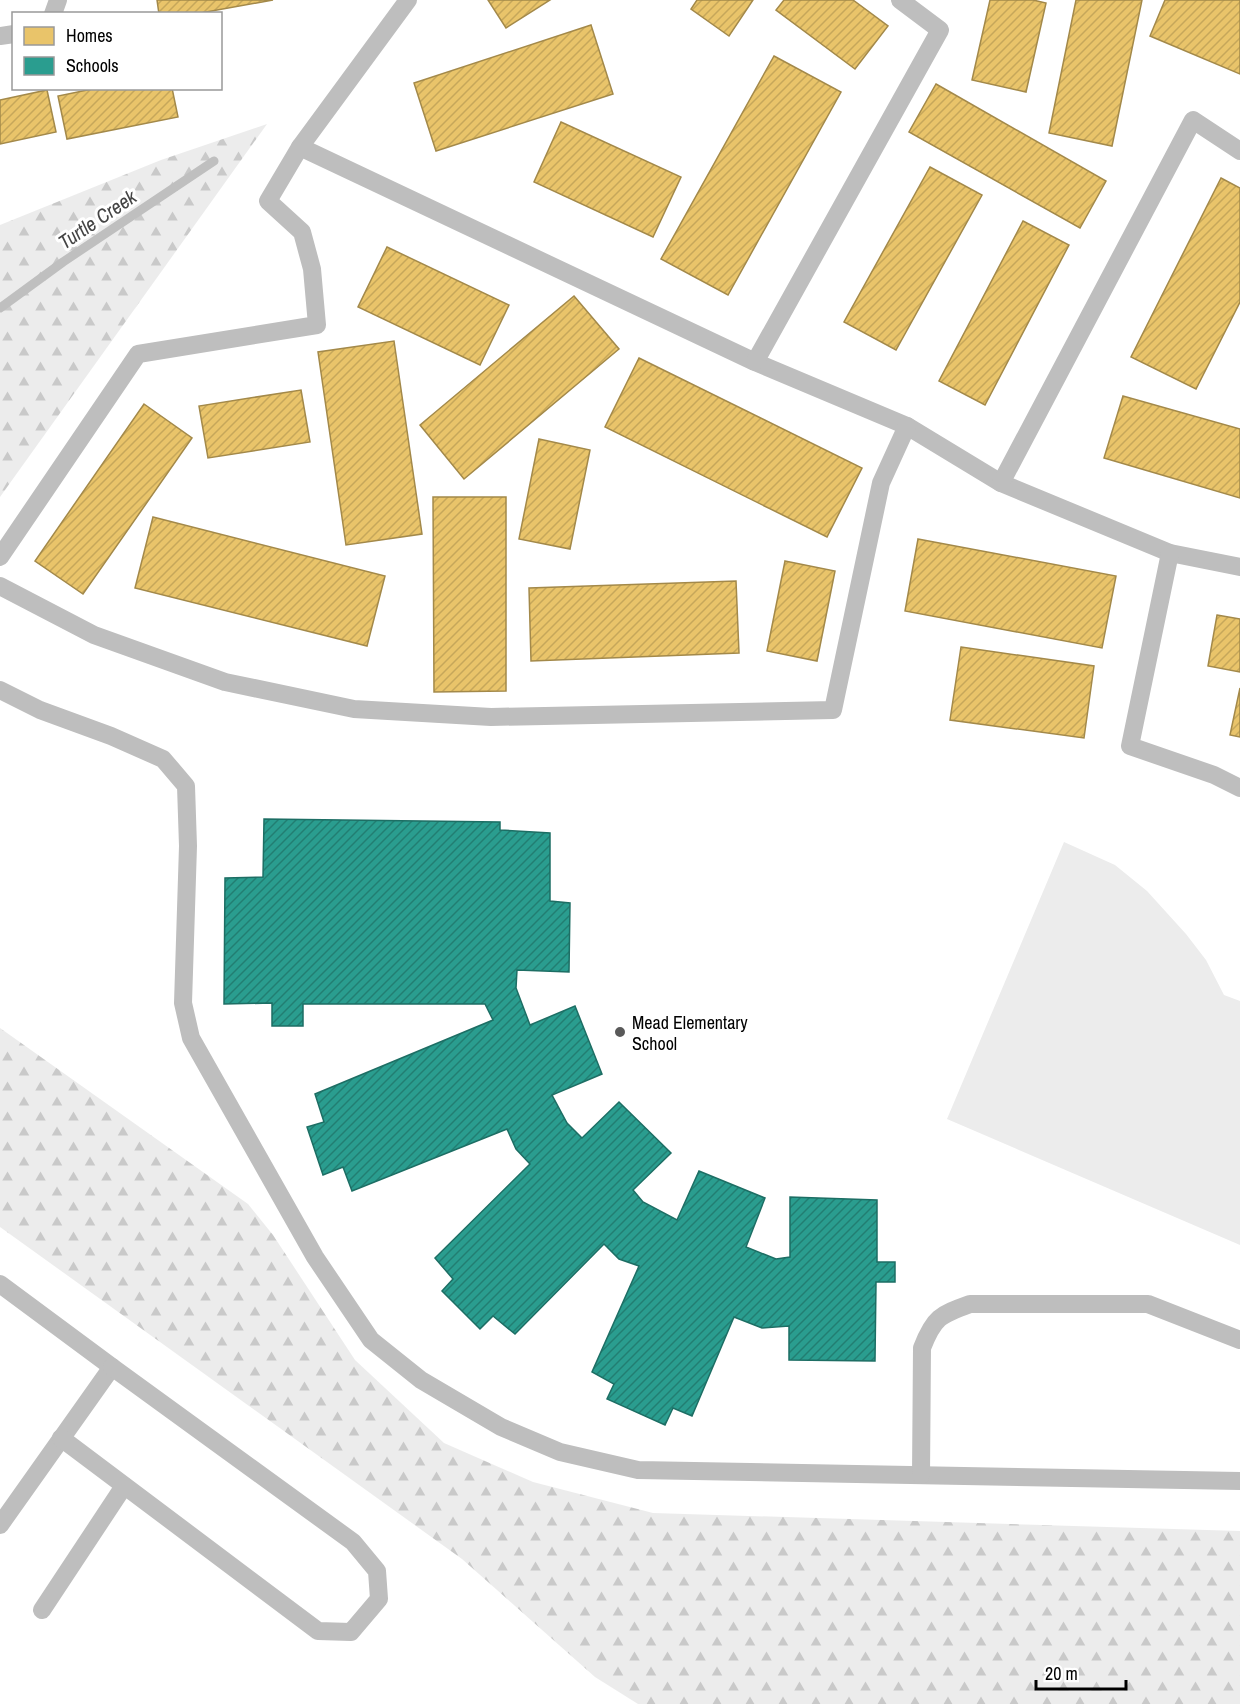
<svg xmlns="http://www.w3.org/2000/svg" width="1240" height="1704" font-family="'Archivo Narrow',sans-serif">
<defs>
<pattern id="forest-firs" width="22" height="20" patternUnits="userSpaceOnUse" patternTransform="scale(1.5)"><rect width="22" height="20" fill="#ececec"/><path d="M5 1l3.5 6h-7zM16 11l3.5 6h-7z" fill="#c9c9c9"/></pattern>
<pattern id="homes-hatch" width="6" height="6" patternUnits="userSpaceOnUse" patternTransform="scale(1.5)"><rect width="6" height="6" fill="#e9c46a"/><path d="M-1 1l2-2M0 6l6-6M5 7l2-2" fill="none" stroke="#c6a75a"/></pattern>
<pattern id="schools-hatch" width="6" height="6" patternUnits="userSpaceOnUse" patternTransform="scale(1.5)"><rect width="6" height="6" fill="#2a9d8f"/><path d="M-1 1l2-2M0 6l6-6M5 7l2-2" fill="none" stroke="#227e72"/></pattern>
</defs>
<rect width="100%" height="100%" fill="#fff"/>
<g fill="url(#forest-firs)">
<path d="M267,124L0,497V225L161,160Z"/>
<path d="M0,1028L248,1204L273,1235L355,1360L444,1443L533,1482L653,1513L1240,1531V1704H638L595,1677L462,1559L0,1227Z"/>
</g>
<path fill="#ececec" d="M1064,842L1115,865L1147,891L1186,934L1206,960L1224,995L1240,1001V1245L947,1119Z"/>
<g fill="url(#homes-hatch)" stroke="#a3894a" stroke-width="1.5">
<path d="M157,0H273L195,14H159Z"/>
<path d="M488,0H550L506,28Z"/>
<path d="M697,0H753L729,36L691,9Z"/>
<path d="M784,0H853L888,26L855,69L776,10Z"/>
<path d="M990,0H1033L1046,3L1026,92L972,80Z"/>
<path d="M1076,0H1142L1112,146L1049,133Z"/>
<path d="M1165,0H1240V74L1150,36Z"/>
<path d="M591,25L613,94L436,151L414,83Z"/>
<path d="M774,56L841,92L728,295L661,259Z"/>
<path d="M936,84L1106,181L1080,228L909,132Z"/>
<path d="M97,88H172L178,117L67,139L58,96Z"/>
<path d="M47,90L56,132L0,144V100Z"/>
<path d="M561,122L681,177L653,237L534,182Z"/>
<path d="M930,167L982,195L896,350L844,322Z"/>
<path d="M1221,178L1240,188V302L1196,389L1131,357Z"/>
<path d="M1023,221L1069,245L985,405L939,381Z"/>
<path d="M387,247L509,305L480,365L358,307Z"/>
<path d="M574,296L619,349L464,479L420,425Z"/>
<path d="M394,341L422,534L346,545L318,352Z"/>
<path d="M639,358L862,468L827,537L605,427Z"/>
<path d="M301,390L310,442L208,458L199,406Z"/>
<path d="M1123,396L1240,429V498L1104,458Z"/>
<path d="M144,404L192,438L83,594L35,561Z"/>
<path d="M539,439L590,450L570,549L519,539Z"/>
<path d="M433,497H506V691L434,692Z"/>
<path d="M153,517L385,576L367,646L135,588Z"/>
<path d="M918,539L1116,576L1102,648L905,611Z"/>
<path d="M785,561L835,571L817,661L767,651Z"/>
<path d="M736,581L739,653L531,661L529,588Z"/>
<path d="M1217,615L1240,619V672L1208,666Z"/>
<path d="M961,647L1094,666L1084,738L950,720Z"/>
<path d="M1240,688V737L1230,735Z"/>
</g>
<path fill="url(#schools-hatch)" stroke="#1d6e64" stroke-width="1.5" d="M264,819L500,822V830L550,833V901L570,903L569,972L517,970L516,988L530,1025L575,1006L602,1074L552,1095L567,1123L582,1138L619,1102L671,1153L633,1190L643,1202L677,1220L699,1171L765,1198L746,1247L776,1259L790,1257V1197L877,1200V1262H895V1282H876L875,1361L789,1360V1326L762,1328L734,1317L692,1416L673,1408L665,1425L607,1399L614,1384L592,1372L639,1266L619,1259L604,1244L515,1334L493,1316L480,1329L442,1291L453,1279L435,1258L530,1164L516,1149L507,1129L352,1191L343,1167L323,1175L307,1127L324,1122L315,1094L493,1020L485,1004H303V1026H272V1003L224,1004L225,878L263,877Z"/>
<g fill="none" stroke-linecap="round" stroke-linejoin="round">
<path stroke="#bfbfbf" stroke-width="9" d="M0,308L63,262L214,161"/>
<g stroke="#bebebe" stroke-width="18">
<path d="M53,14L58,0"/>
<path d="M0,36L14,34"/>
<path d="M300,147L755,362L907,426L1001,483L1170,553L1240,567"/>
<path d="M755,362L940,30L900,0"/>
<path d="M1001,483L1193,120L1240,151"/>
<path d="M1170,553L1130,746L1214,775L1240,788"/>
<path d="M0,557L138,354L317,325L312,269L302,232L268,201L300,147L408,0"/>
<path d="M0,586L94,635L225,682L354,709L491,717L833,710L881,483L907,426"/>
<path d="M0,690L40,710L111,736L163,759L186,786L188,846L183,1003L191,1038L315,1257L371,1340L421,1380L501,1427L560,1452L638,1470L1240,1481"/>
<path d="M0,1284L112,1367L0,1525"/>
<path d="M61,1438L318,1631L351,1632L379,1599L377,1571L353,1542L112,1367"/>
<path d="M921,1475L922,1348C934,1317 940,1315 970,1304H1148L1240,1340"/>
<path d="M42,1610L124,1486"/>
</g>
</g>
<circle fill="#595959" stroke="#fff" stroke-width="2" cx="620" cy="1032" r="6"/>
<g text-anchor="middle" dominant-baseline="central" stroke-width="6" stroke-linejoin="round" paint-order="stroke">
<g font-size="18" fill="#000" stroke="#fff" text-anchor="start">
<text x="632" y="1022">Mead Elementary<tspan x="632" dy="21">School</tspan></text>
</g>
<g font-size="20" font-style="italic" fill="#444" stroke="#fff">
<text transform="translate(97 219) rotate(-34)">Turtle Creek</text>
</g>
</g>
<rect x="12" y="12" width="210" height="78" fill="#ffffff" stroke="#999999" stroke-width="1.5"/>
<rect x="24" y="27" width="30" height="18" fill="#e9c46a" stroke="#999999" stroke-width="1.5"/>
<text x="66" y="42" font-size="18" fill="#000000">Homes</text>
<rect x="24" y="57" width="30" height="18" fill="#2a9d8f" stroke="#999999" stroke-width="1.5"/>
<text x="66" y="72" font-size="18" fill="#000000">Schools</text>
<path d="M1036 1680v9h90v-9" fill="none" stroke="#000000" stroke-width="3"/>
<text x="1045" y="1680" font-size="18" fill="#000000" stroke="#ffffff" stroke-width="4.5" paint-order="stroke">20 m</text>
</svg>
